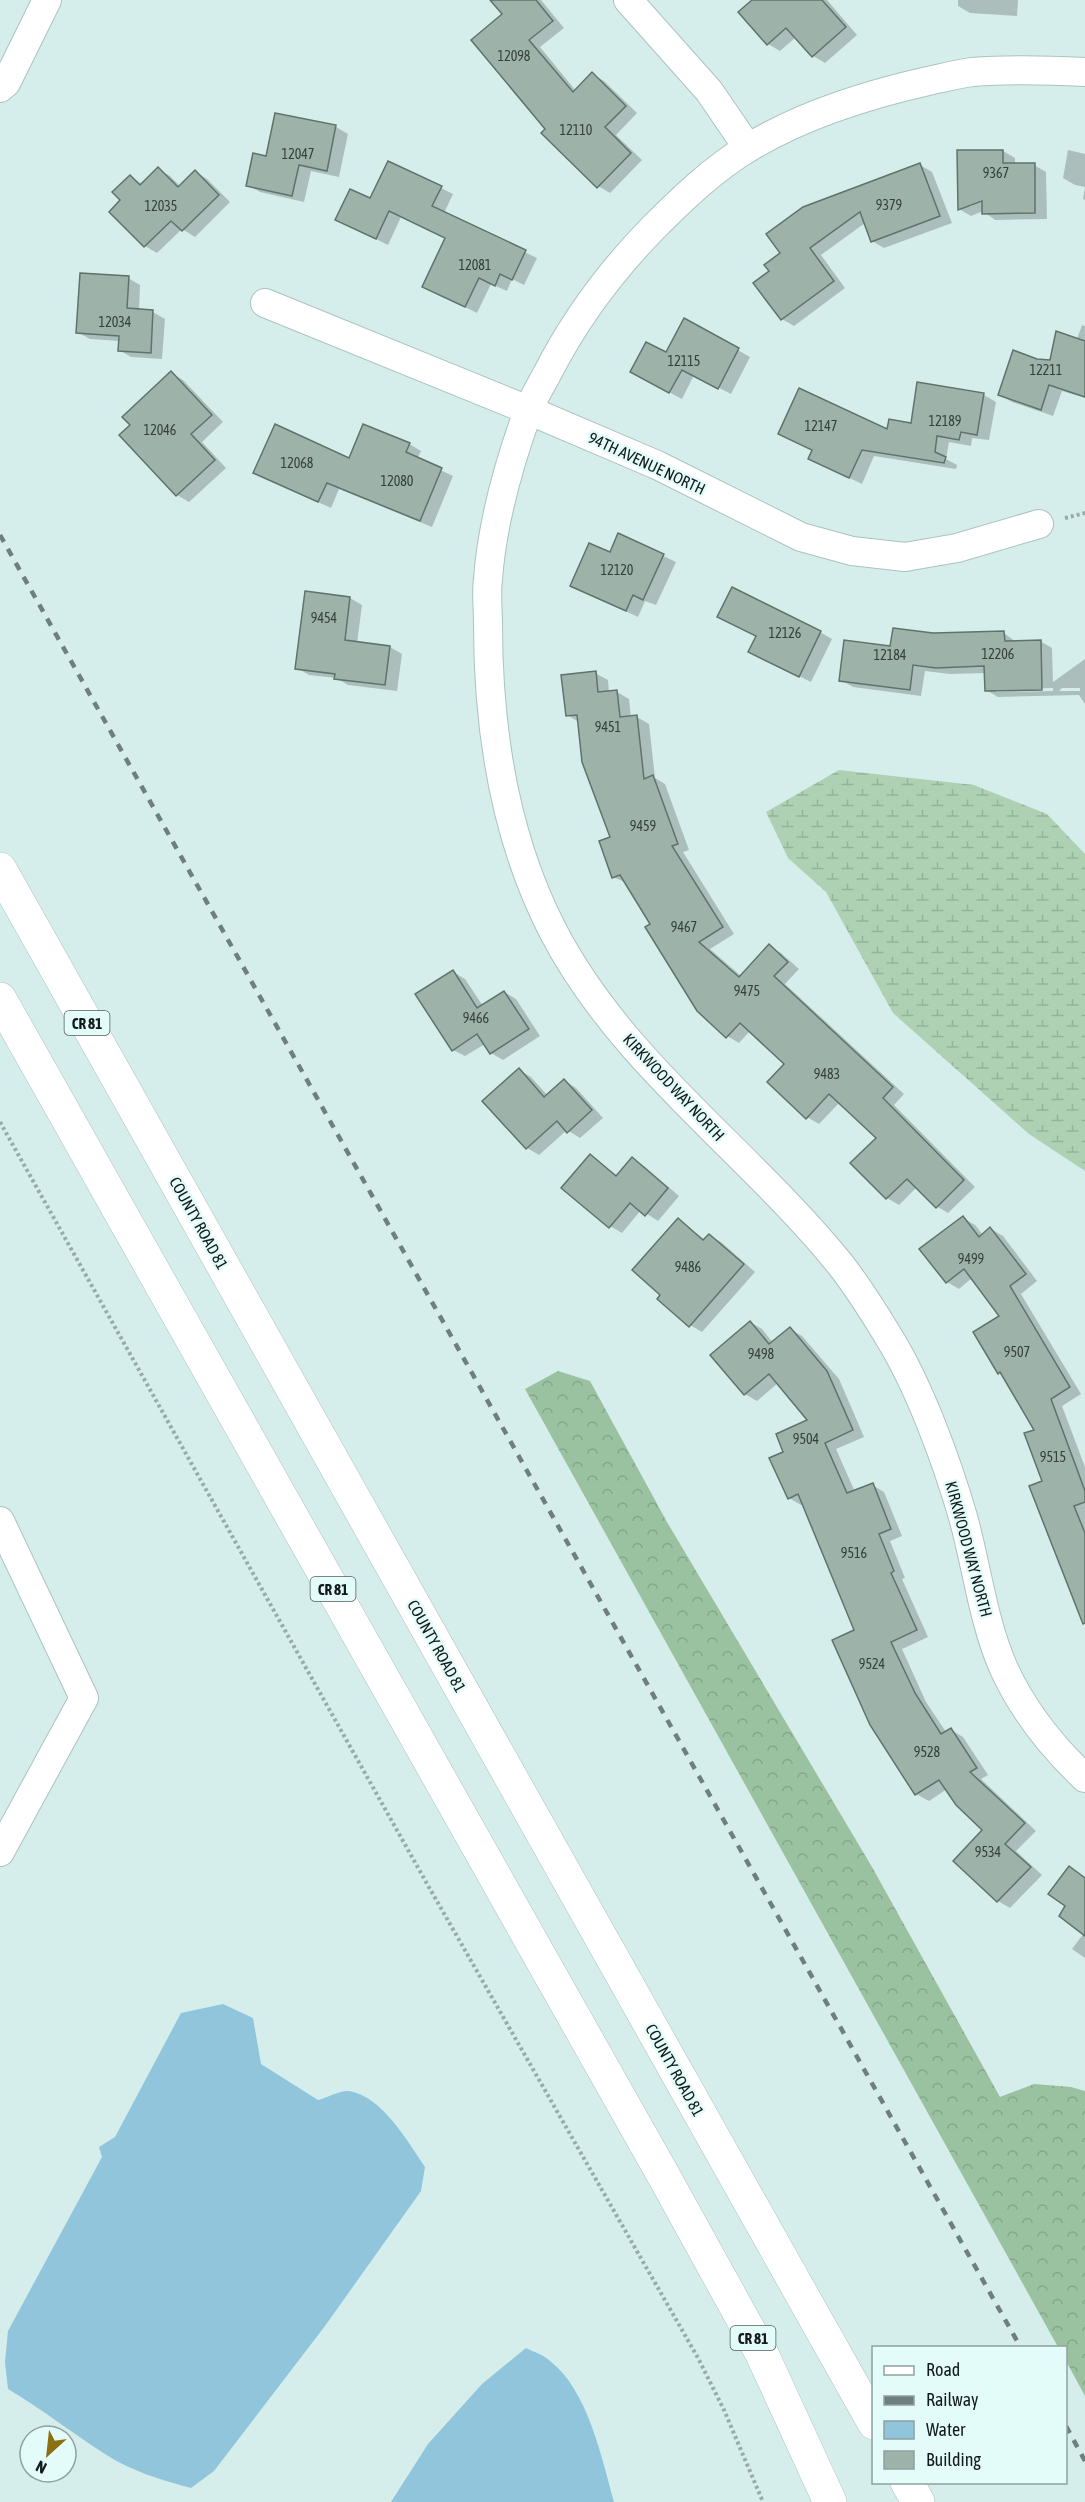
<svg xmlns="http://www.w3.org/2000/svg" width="1085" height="2502" font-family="'Asap Condensed',sans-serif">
<defs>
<pattern id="forest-crowns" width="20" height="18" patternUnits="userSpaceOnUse" patternTransform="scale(1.5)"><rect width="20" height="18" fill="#9ac2a0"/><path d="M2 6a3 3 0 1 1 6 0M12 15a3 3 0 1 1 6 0" fill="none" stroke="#84a689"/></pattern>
<pattern id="wetland-marsh" width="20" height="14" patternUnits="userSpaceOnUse" patternTransform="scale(1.5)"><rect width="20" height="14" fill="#aed1b3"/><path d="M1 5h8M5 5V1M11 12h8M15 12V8" fill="none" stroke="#95b399"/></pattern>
</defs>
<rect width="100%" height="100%" fill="#d6eeeb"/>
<path fill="url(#forest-crowns)" d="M558,1371L590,1381L667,1522L872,1867L1000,2097L1034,2084L1071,2087L1085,2091V2396L1066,2361V2348L1058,2347L525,1389Z"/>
<path fill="url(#wetland-marsh)" d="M839,770L974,785L1047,814L1085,854V1171L1029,1134L893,1013L826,892L788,858L766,812Z"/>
<g fill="#90c5dc">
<path d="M223,2004L253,2018L261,2064L318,2100C326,2098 340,2090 349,2091C382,2096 408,2142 425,2167L421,2191L325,2326L214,2471L191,2488C162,2480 130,2471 105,2454C72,2433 42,2409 8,2389L5,2362L8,2331L102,2157L99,2147L115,2137L181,2013Z"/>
<path d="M526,2348C534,2352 544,2355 550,2361C588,2390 602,2459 614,2502H391L428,2444L482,2384Z"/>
</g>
<g fill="#0003" fill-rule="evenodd">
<path d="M502,0H541L564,28L540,47L576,91L592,74L604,81L637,113L616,135L642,160L610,193L598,186L547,129L504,14Z"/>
<path d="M754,0H827L857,35L825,63L813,56L796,37L780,51L768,44Z"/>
<path d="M958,0H1018L1017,16L970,13L958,6Z"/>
<path d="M276,115L336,127L348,134L339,177L311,171L304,202L260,192L248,185L267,157Z"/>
<path d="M1068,150L1085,154V200L1083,199L1085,187L1075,185L1063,178Z"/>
<path d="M1003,151L1015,158V165H1034L1046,172L1047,219L995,220L983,211L971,216L959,209ZM989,199L969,207V204Z"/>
<path d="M920,165L932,172L952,223L884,248L872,241L865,223L821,255L845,288L794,326L782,319L755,283L771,272L782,253Z"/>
<path d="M158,169L170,176L181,187L195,172L207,179L230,202L195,237L182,229L157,253L145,246L111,212L122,200L130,177L143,184Z"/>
<path d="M441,188L453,194L444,213L537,258L524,285L512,279L507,291L491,284L477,313L424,287L446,239L401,217L388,245L337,220L371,200Z"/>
<path d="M128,278L140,285L139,311L153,312L165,319L162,359L131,357L119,350L120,341L90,339L77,332Z"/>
<path d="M684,320L750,357L731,394L694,375L682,399L644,379L666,354Z"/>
<path d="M1082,325L1085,326V398L1062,391L1053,416L1012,402L1000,395L1036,360L1051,362L1077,339Z"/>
<path d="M171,373L183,380L223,422L202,442L226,468L189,502L177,495L121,435L132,425Z"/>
<path d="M984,395L996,402L989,440L972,438L971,446L949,442L946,459L957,465L956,469L874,456L862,484L822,465L888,431L912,425Z"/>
<path d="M409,444L421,451L417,459L453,476L432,527L339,489L331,508L267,479Z"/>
<path d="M619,535L676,562L656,605L645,601L638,617L584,592L611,554Z"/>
<path d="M350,598L362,605L357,643L390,647L402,654L397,691L348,685L336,678L309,675L297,668Z"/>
<path d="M820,632L832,639L811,682L762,658L757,636Z"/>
<path d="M1004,633L1016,642L1040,641L1052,648L1053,682L1085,659V704L1079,695L998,697L986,690V673L950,674L925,671L921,696L853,687L841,680L892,647L933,634ZM1053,688V691L996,692V689ZM1062,688H1080V691H1059Z"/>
<path d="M595,673L608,680L609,692H617L629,699L631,718L637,717L649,724L655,778L665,784L689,850L683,852L734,934L710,949L741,976L769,946L781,953L799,969L785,984L904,1094L894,1105L975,1187L948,1213L936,1206L917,1187L899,1205L887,1198L878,1138L840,1102L819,1124L807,1117L787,1064L750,1031L739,1043L727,1036L627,883L613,877L612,838L579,722L567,715Z"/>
<path d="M453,972L465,979L483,1006L504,992L516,999L540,1036L503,1060L491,1053L485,1044L465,1056L453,1050Z"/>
<path d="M519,1070L531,1077L548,1096L565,1081L576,1088L603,1118L580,1138L567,1130L539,1155L527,1148Z"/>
<path d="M590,1156L618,1176L632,1159L644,1166L679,1196L658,1221L641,1210L622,1233L610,1226Z"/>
<path d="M963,1218L975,1225L983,1235L991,1229L1003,1236L1037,1281L1021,1294L1081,1394L1062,1406L1085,1467V1607L1044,1482L1036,1430L1004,1376L999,1373L1002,1317L972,1278L959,1289L947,1282Z"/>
<path d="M678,1220L705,1240L709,1235L721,1242L755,1272L702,1332L690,1325L662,1295Z"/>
<path d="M750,1322L762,1329L773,1343L790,1329L802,1336L839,1379L864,1437L836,1449L855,1492L872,1485L884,1492L902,1536L890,1541L905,1578L902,1579L928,1637L902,1649L926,1702L946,1732L951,1730L963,1737L988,1775L981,1779L1036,1831L1016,1851L1042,1875L1010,1908L998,1901L955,1861L984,1830L947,1789L929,1801L916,1794L871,1725L856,1631L803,1504L801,1505L789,1498L785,1452L810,1421L778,1383L757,1401L745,1394Z"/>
<path d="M1081,1875L1085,1878V1958L1072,1949L1084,1933Z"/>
</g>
<g fill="#9db2a9" stroke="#60736b" stroke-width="1.5">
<path d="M490,0H536L553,21L529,40L573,92L592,72L626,106L605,127L631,153L597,188L541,133L545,129L471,40L502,14Z"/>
<path d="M752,0H822L846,27L812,57L786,28L767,45L738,12Z"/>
<path d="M275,113L336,125L327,171L299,165L292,196L246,186L253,153L266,156Z"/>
<path d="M957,150H1003V163H1035V213L982,214V201L958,210Z"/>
<path d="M388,161L442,186L432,206L526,250L512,280L500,274L495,286L479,278L465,307L422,287L445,238L389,211L376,239L335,220L350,189L370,198Z"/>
<path d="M920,163L940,216L871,242L860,212L810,248L834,281L781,320L753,283L769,271L764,265L780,253L766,234L803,207Z"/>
<path d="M158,167L178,187L195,170L219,195L182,231L171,221L144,247L109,212L120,200L112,192L130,175L140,185Z"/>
<path d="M80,273L129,276L127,308L153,310L151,353L118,351L119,336L76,333Z"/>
<path d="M684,318L739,348L718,389L682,370L669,393L630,372L646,342L666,352Z"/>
<path d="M1056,331L1085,341V397L1049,385L1041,410L998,395L1013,350L1037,359L1050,360Z"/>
<path d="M171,371L212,415L191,434L215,460L176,496L119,435L130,425L122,417Z"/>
<path d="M917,382L984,393L977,435L961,432L959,440L937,436L935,452L946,457L944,463L862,450L849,478L808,459L812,450L778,434L799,388L887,429L889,419L911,423Z"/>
<path d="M275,424L349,458L363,424L410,443L406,452L442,468L420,521L327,483L318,502L253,473Z"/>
<path d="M618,533L664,554L643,600L633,595L626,611L570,586L589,543L610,552Z"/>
<path d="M732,587L821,631L799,677L748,652L756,636L717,617Z"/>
<path d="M305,591L350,597L345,640L390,646L385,685L334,679L335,674L295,669Z"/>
<path d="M893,628L933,633L1004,631L1005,641L1041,640L1042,690L985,691L984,666L936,668L913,665L910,690L839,681L844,640L890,646Z"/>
<path d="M596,671L598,692L617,690L620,717L637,715L644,779L653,775L678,844L672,846L723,927L699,942L739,977L769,944L788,962L774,976L893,1087L883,1098L964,1180L936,1208L907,1179L886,1199L850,1163L876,1138L829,1094L806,1119L767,1082L784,1064L740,1023L726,1038L697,1011L645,927L650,924L620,875L612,878L599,841L610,837L582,762L577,715L566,716L561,675Z"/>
<path d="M453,970L477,1008L504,991L529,1029L490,1054L477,1034L452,1051L415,994Z"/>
<path d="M519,1068L544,1097L564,1079L592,1110L567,1133L557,1121L526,1149L482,1101Z"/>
<path d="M590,1154L616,1176L632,1157L668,1188L645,1216L630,1203L609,1228L561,1188Z"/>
<path d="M963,1216L979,1237L990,1227L1026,1274L1010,1286L1070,1387L1051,1399L1085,1491V1502L1074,1506L1085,1533V1623L1083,1624L1029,1486L1042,1481L1024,1433L1034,1430L1000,1372L998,1374L973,1332L999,1316L964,1269L946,1283L919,1249Z"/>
<path d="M678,1218L703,1240L709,1234L744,1264L689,1327L657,1299L660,1295L632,1270Z"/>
<path d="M750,1321L769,1344L790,1327L827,1371L853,1430L825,1443L847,1493L873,1483L891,1529L879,1534L894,1571L891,1573L917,1630L891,1642L915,1693L941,1734L951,1728L977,1768L970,1772L1025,1823L1005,1844L1031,1867L997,1902L953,1861L982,1830L956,1805L939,1780L915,1795L870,1725L832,1640L854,1630L798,1494L788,1499L769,1458L783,1452L776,1434L807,1420L769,1374L744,1395L710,1355Z"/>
<path d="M1069,1866L1085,1878V1936L1059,1916L1065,1906L1048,1894Z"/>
</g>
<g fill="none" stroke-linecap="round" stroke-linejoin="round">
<g stroke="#abc3c0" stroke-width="30">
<g id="minor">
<path d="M628,0L709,91L748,148"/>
<path d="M1085,72C1048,70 1009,69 972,72C957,74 942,78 928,81C866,95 802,115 748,148C713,169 682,199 653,228C611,271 575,319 547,374C540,387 532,400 527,414C509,464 492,525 488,579C486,594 488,609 488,624C488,729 504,836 553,931C622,1064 748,1150 840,1264C858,1287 875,1314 890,1339C920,1388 947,1462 963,1517C977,1567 983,1622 1004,1669C1023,1710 1053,1748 1085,1778"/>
<path d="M0,88L6,83L47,0"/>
<path d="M265,303L528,410L657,465L801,537L852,551L905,557L957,548L1039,524"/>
<path d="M0,1521L84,1698L0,1852"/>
</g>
</g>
<g stroke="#abc3c0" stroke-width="34">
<g id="highway">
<path d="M0,869L874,2423"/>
<path d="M0,999L666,2180L762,2354L830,2502"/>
<path d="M907,2482L918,2502"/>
</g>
</g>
<g stroke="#98aba9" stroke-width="4" stroke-dasharray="3 3" stroke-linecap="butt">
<path d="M1065,518L1085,513"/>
<path d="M0,1122L426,1882L698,2358L724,2410L763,2502"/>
</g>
<use href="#minor" stroke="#fff" stroke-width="28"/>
<use href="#highway" stroke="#fff" stroke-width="33"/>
<g stroke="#6f7f7d" stroke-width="4.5" stroke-dasharray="8 8" stroke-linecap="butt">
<path d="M0,535L1021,2348"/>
<path d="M1066,2426L1085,2461"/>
</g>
</g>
<g text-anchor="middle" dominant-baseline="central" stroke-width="5" stroke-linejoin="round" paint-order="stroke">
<g font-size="14" fill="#35403e">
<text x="514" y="56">12098</text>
<text x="576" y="130">12110</text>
<text x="298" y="154">12047</text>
<text x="996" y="173">9367</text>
<text x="889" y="205">9379</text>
<text x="161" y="206">12035</text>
<text x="475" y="265">12081</text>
<text x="115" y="322">12034</text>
<text x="684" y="361">12115</text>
<text x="1046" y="370">12211</text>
<text x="945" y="421">12189</text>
<text x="821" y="426">12147</text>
<text x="160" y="430">12046</text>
<text x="297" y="463">12068</text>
<text x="397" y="481">12080</text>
<text x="617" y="570">12120</text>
<text x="324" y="618">9454</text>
<text x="785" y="633">12126</text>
<text x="998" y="654">12206</text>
<text x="890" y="655">12184</text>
<text x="608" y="727">9451</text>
<text x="643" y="826">9459</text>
<text x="684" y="927">9467</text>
<text x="747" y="991">9475</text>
<text x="476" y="1018">9466</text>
<text x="827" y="1074">9483</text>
<text x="971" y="1259">9499</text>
<text x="688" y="1267">9486</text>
<text x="1017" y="1352">9507</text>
<text x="761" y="1354">9498</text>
<text x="806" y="1439">9504</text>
<text x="1053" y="1457">9515</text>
<text x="854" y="1553">9516</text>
<text x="872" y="1664">9524</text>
<text x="927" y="1752">9528</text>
<text x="988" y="1852">9534</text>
</g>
<g fill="#e3fbf9" stroke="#515e5d" stroke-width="1.5">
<rect x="64.5" y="1011" width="45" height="24" rx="4.5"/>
<rect x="310.5" y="1577" width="45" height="24" rx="4.5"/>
<rect x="730.5" y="2326" width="45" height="24" rx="4.5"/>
</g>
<g font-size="15" font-weight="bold" fill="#121a1a">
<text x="87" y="1023">CR 81</text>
<text x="333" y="1589">CR 81</text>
<text x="753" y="2338">CR 81</text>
</g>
<g font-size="16" fill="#121a1a" stroke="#e3fbf9">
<text transform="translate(647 463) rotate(25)">94TH AVENUE NORTH</text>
<text transform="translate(674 1087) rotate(47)">KIRKWOOD WAY NORTH</text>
<text transform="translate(199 1223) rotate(61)">COUNTY ROAD 81</text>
<text transform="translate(969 1549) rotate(75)">KIRKWOOD WAY NORTH</text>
<text transform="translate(437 1646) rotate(61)">COUNTY ROAD 81</text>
<text transform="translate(675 2070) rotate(61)">COUNTY ROAD 81</text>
</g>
</g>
<rect x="872" y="2346" width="195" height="138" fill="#e3fbf9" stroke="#8fa1a0" stroke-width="1.5"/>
<rect x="884" y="2366" width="30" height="9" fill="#ffffff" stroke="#8fa1a0" stroke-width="1.5"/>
<text x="926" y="2376" font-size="18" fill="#121a1a">Road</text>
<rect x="884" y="2396" width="30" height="9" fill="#6f7f7d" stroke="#8fa1a0" stroke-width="1.5"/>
<text x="926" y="2406" font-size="18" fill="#121a1a">Railway</text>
<rect x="884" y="2421" width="30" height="18" fill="#90c5dc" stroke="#8fa1a0" stroke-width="1.5"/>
<text x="926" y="2436" font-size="18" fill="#121a1a">Water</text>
<rect x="884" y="2451" width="30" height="18" fill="#9db2a9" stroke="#8fa1a0" stroke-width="1.5"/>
<text x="926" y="2466" font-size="18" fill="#121a1a">Building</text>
<g transform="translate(48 2454) rotate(207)"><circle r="28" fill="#e3fbf9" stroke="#8fa1a0" stroke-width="1.5"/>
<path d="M0-4.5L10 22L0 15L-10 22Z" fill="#8c6f11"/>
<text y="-9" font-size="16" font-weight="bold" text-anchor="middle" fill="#121a1a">N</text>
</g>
</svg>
